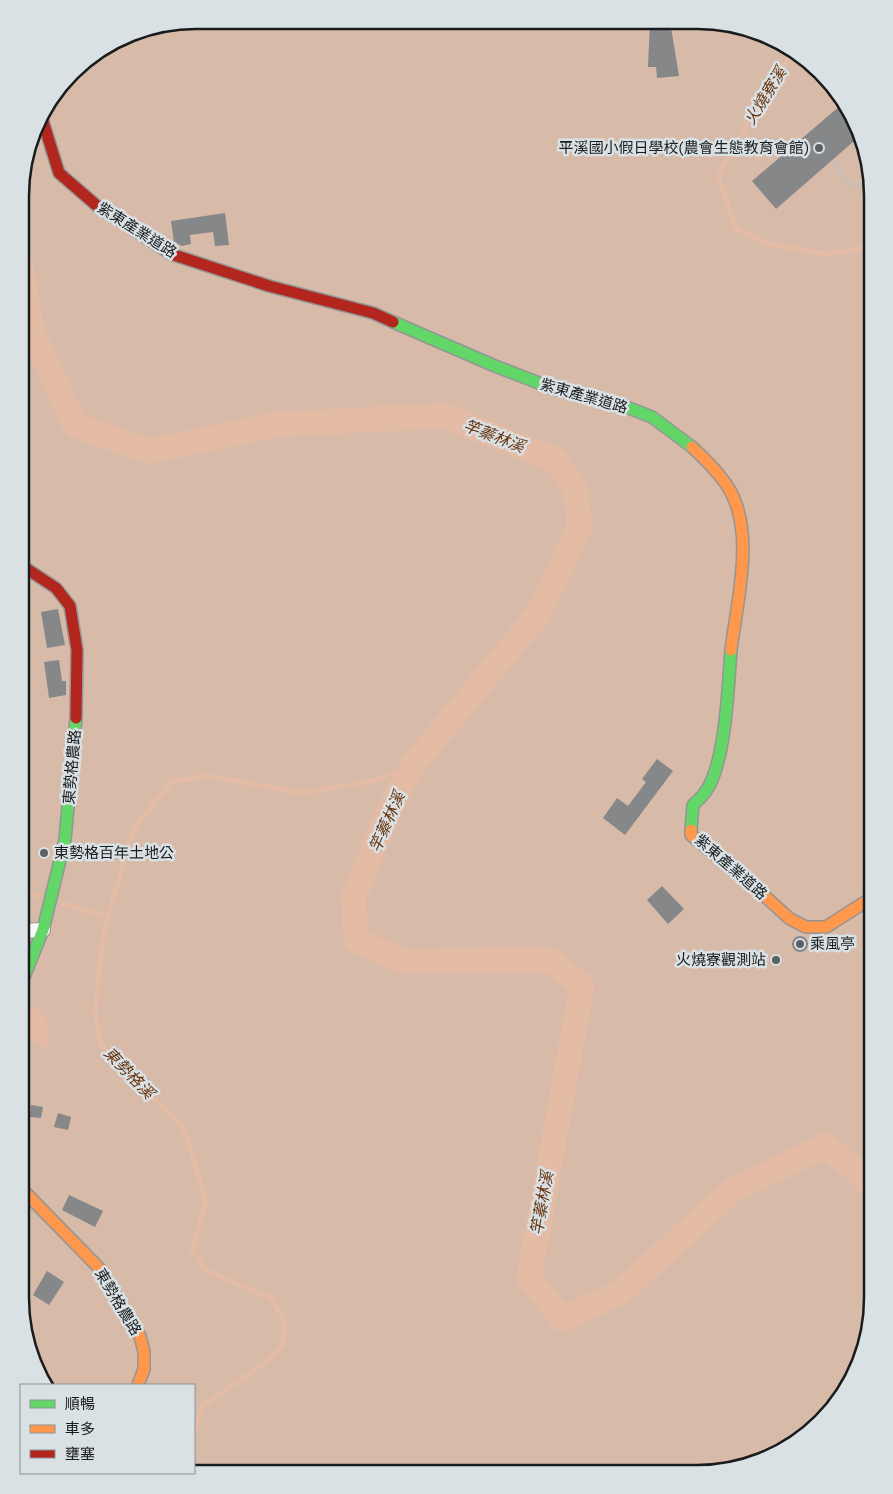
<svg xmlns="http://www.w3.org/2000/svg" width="893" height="1494" font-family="'Work Sans','Noto Sans TC',sans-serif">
<rect width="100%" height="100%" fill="#dce0e2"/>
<path fill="#d8baa8" d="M196,20L720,22L804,57L860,129L873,196V1310L860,1365L837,1405L764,1461L697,1474L194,1473V1385H49L33,1365L20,1298L21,173L38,118L80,64L129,33Z"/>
<path fill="#e4bca5" d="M34,1004L48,1022L47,1049L20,1034Z"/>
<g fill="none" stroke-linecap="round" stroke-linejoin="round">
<g stroke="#e4bca5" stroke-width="4.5">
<path d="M793,52L765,92L718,176L736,229L772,245L827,254L859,249L873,240"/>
<path d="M21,892L38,896"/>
<path d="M62,903L108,917"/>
<path d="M194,1431L203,1406L269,1360L283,1344L284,1319L271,1298L207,1271L192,1251L206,1201L185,1131L101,1045L95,1014L102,943L108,917L134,828L172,781L208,776L303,793L377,780L412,766"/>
</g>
<path stroke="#e4bca5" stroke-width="25" d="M21,266L33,334L75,425L149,451L280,424L444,416L556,460L575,488L580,527L537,616L412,766L393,802L353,899L357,941L403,961L550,960L582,986L529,1278L562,1319L621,1292L733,1190L825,1146L851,1166L873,1186"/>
</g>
<g fill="#858789">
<path d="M650,21H670L679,76L657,78L656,67H648Z"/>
<path d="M841,105L860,129L861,135L776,209L752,181Z"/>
<path d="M225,213L229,245L215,246L213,232L190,235L191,244L182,246L174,242L171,221Z"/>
<path d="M58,609L65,645L47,648L41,612Z"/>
<path d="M59,660L62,681H66V695L49,698L44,662Z"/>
<path d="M657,759L673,771L625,835L603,818L617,798L628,806L646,782L642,779Z"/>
<path d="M662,886L684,909L668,924L647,900Z"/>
<circle cx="800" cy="944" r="8"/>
<path d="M31,1105L43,1107L41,1118L30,1117Z"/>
<path d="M58,1113L71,1117L68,1130L54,1127Z"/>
<path d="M69,1195L103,1211L95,1227L62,1210Z"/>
<path d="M47,1271L64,1282L49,1305L33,1295Z"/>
</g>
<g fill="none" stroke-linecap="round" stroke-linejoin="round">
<g stroke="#939697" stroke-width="16">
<path id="street" d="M20,931L43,930"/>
</g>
<g stroke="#939697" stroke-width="14">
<g id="fast">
<path d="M393,322L495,366L557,390L616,403L652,417L692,447"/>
<path d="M691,830L693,805C697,801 703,796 706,791C726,762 728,686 731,650"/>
<path d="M20,987L43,930L65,840L76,718"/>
</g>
</g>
<g stroke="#939697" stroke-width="14">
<g id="slow">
<path d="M692,447C704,458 717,471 726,484C757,529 737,600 731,650"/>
<path d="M691,830V835L758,890L790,919L806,927H826L873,897"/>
<path d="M20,1187L100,1269L140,1336L144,1352V1369L138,1385"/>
</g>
</g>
<g stroke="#939697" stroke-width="14">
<g id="jam">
<path d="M41,115L59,173L96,205L171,254L269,286L373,313L393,322"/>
<path d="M21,565L56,588L70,606L77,650L76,718"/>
</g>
</g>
<g stroke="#bfc0c2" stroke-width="2.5" stroke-dasharray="4 2.5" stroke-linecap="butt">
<path d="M853,120L854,122"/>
<path d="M832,161L852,187L870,180"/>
</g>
<use href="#street" stroke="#fafafb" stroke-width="14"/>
<use href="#fast" stroke="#63d668" stroke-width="11"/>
<use href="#slow" stroke="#ff974d" stroke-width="11"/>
<use href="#jam" stroke="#b3261e" stroke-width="11"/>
</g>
<g fill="#5d6162" stroke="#d9e1e5" stroke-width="2">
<circle cx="819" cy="148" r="5"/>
<circle cx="44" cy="853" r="5"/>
<circle cx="800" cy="944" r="5"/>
<circle cx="776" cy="960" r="5"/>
</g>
<g text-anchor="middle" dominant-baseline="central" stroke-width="5" stroke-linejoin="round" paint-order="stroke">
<g font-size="15" fill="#191c1d" stroke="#d9e1e5" text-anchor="end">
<text x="809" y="148">平溪國小假日學校(農會生態教育會館)</text>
<text x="54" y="853" text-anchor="start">東勢格百年土地公</text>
<text x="810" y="944" text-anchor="start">乘風亭</text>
<text x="766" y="960">火燒寮觀測站</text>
</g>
<g font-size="15" fill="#191c1d" stroke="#d9e1e5">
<text transform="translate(137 230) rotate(32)">紫東產業道路</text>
<text transform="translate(584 396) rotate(16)">紫東產業道路</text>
<text transform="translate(72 767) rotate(-85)">東勢格農路</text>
<text transform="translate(731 867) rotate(41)">紫東產業道路</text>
<text transform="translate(118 1302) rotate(59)">東勢格農路</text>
</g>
<g font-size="16" font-style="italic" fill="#69330c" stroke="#d9e1e5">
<text transform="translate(765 96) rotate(-58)">火燒寮溪</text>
<text transform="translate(494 436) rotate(21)">竿蓁林溪</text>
<text transform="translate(387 822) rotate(-66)">竿蓁林溪</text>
<text transform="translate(129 1073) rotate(46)">東勢格溪</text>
<text transform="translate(542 1203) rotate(-80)">竿蓁林溪</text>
</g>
</g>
<path d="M0 0H893V1494H0ZM196 29H697A167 167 0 0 1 864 196V1298A167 167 0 0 1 697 1465H196A167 167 0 0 1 29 1298V196A167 167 0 0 1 196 29Z" fill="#d9e1e5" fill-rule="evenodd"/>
<path fill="none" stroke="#191c1d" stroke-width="2.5" d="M196 29H697A167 167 0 0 1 864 196V1298A167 167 0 0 1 697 1465H196A167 167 0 0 1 29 1298V196A167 167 0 0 1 196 29Z"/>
<rect x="20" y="1384" width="175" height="90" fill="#d9e1e5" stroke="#8c9295"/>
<rect x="30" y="1400" width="25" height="8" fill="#63d668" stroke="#8c9295"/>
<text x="65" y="1409" font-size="15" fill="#191c1d">順暢</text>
<rect x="30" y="1425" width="25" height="8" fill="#ff974d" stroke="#8c9295"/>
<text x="65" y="1434" font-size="15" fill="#191c1d">車多</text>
<rect x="30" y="1450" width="25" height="8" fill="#b3261e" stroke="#8c9295"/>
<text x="65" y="1459" font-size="15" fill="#191c1d">壅塞</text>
</svg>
